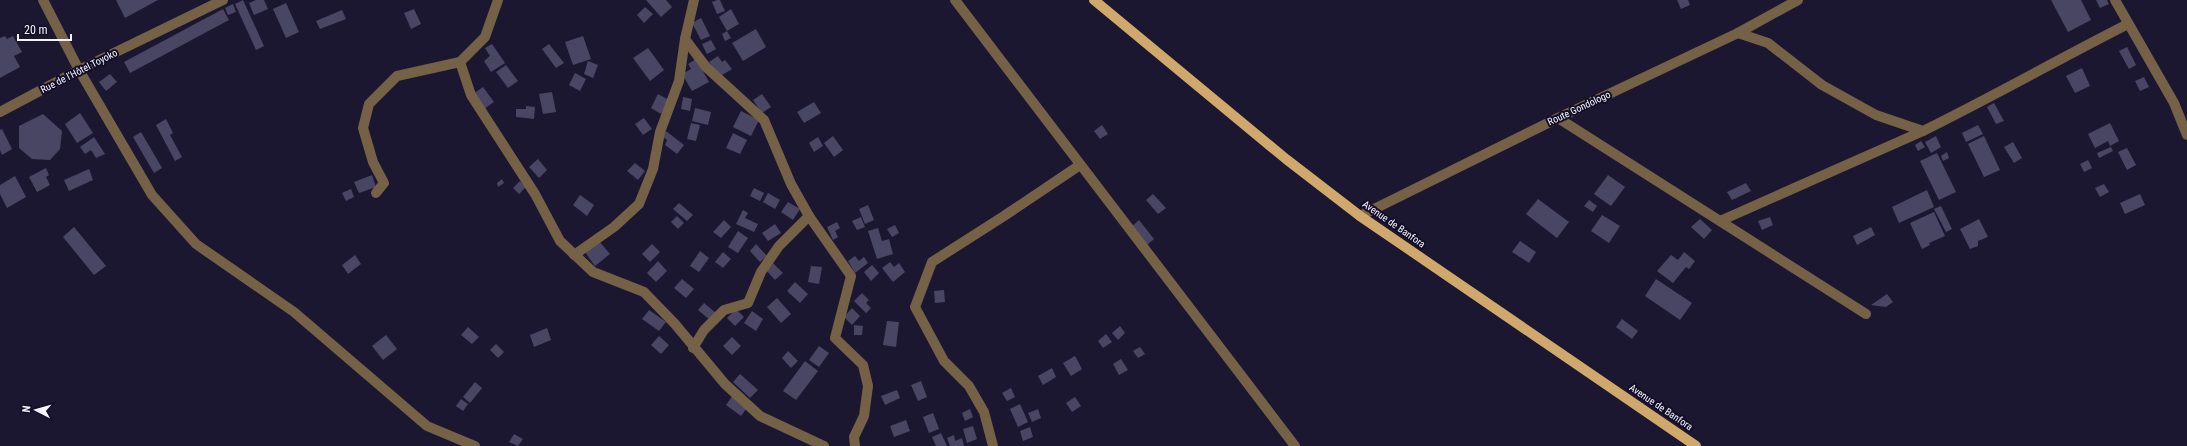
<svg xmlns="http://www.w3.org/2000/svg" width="2187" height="446" font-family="'Roboto Condensed',sans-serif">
<rect width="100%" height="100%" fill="#1c1731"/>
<g fill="#484663">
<path d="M116,0H158L125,18Z"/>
<path d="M243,0L264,46L256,50L235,4Z"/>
<path d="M256,0H264L268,9L254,15L249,3Z"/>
<path d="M646,0H666L672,7L661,17Z"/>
<path d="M717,0H720L725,11L717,14L712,2Z"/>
<path d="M1677,0H1688L1690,5L1681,9Z"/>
<path d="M2051,0H2081L2091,20L2068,32Z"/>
<path d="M2096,0H2107L2109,4L2100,8Z"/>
<path d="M286,3L299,32L286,38L273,9Z"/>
<path d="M233,4L236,12L228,15L225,8Z"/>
<path d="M645,7L653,14L644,23L637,15Z"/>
<path d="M223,9L229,20L130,73L124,62Z"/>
<path d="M414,9L421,24L411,29L404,13Z"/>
<path d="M731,9L739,24L727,31L719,17Z"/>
<path d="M342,10L346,19L320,29L316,21Z"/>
<path d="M701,18L710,36L701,40L692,23Z"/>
<path d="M756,29L766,47L743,61L732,43Z"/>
<path d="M727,31L731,38L725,41L722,34Z"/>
<path d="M5,36L7,39L13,36L22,52L14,56L20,67L0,78V38Z"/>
<path d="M583,36L591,59L573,65L565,42Z"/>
<path d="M711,40L716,49L707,54L702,44Z"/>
<path d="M492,44L505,63L491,72L484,61L490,56L485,48Z"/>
<path d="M549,44L564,63L556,68L542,49Z"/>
<path d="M2127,47L2136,65L2129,69L2119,51Z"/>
<path d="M648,48L664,70L650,81L633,58Z"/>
<path d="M718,56L722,62L725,60L732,69L719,77L709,62Z"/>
<path d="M696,59L709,82L692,91L682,74L691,69L688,64Z"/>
<path d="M588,61L598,65L593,78L584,74Z"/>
<path d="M506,65L518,81L508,88L496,72Z"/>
<path d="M2082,68L2090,86L2075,93L2066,76Z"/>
<path d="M575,73L586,79L580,91L569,85Z"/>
<path d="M110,74L117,82L106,91L99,82Z"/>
<path d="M2144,77L2149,87L2140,91L2135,81Z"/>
<path d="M483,87L494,102L484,109L473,94Z"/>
<path d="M552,92L556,112L543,114L539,94Z"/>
<path d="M658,94L669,100L661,114L651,108Z"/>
<path d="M762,94L771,107L762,113L753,100Z"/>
<path d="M683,97L692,99L690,111L681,109Z"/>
<path d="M814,102L821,113L804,123L797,112Z"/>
<path d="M1994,103L2004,121L1996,124L1987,107Z"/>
<path d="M526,106L535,107L534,119L516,117V109H526Z"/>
<path d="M695,108L711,112L708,125L692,121Z"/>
<path d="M741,111L759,120L751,136L733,127Z"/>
<path d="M80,113L93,133L77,143L65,124Z"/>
<path d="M43,114L62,131L60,149L50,160L32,159L19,148V126Z"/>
<path d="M644,118L652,129L643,135L635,124Z"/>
<path d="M166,119L173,133L170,135L182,157L175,161L156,125Z"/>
<path d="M691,123L700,125L696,141L687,139Z"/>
<path d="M2110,123L2119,141L2110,146L2108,141L2095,148L2088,134Z"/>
<path d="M1102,125L1108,134L1100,139L1094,131Z"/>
<path d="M1978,125L1983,134L1966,142L1962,133Z"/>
<path d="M2,129L12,149L2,155L0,150V130Z"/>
<path d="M666,131L684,145L677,154L665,145L667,140L662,136Z"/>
<path d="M141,132L162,168L154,173L133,137Z"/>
<path d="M733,133L747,140L740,154L726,148Z"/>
<path d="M833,136L843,150L834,157L824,143Z"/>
<path d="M1936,136L1941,147L1931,153L1925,142Z"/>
<path d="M1984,136L2000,170L1984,177L1968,144Z"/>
<path d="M94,137L105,154L96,158L91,150L85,154L80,147Z"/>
<path d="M818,137L823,146L814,152L809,143Z"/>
<path d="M1921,141L1925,147L1918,151L1915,145Z"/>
<path d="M2013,142L2022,158L2014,163L2004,147Z"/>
<path d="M2111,147L2113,151L2099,158L2097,153Z"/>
<path d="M2127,148L2136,165L2127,170L2118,152Z"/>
<path d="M1947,152L1949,158L1943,161L1941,156Z"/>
<path d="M1937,153L1956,192L1939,200L1920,161Z"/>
<path d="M538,159L547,170L539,178L529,167Z"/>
<path d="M2088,160L2092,168L2084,172L2080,164Z"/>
<path d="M635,163L645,171L638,180L627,171Z"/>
<path d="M46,168L49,175L46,177L50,185L37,192L29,177Z"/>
<path d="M89,169L93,180L69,191L64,180Z"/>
<path d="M372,175L376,187L359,193L354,182Z"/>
<path d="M1608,175L1625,187L1611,206L1594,194Z"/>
<path d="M15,176L26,197L7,208L0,194V185Z"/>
<path d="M502,179L504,183L498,187L497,183Z"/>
<path d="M520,181L526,187L519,194L513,188Z"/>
<path d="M1746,183L1751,191L1732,200L1727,192Z"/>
<path d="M2104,184L2109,192L2100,197L2095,188Z"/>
<path d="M754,188L764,193L760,201L750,196Z"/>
<path d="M351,189L354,197L346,201L342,193Z"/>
<path d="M1927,190L1934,207L1899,223L1892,207Z"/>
<path d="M768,193L780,200L775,209L763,202Z"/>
<path d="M1153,194L1166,208L1158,214L1146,200Z"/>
<path d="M2140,194L2145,205L2125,214L2120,203Z"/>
<path d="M580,195L594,205L587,216L573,205Z"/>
<path d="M1538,199L1569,222L1557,238L1526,214Z"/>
<path d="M1589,200L1597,206L1593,212L1584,206Z"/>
<path d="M788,202L800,209L793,220L781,212Z"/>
<path d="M679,203L693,215L687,221L673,209Z"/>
<path d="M868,205L874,220L865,224L859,209Z"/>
<path d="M1941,206L1952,229L1946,232L1934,209Z"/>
<path d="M743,210L748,213L745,218L758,224L754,232L736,224Z"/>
<path d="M1934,212L1945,236L1929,243L1930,245L1922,249L1910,223Z"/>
<path d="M1602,215L1620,226L1609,243L1591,231Z"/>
<path d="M677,216L684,223L678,229L671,222Z"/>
<path d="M861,217L865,227L857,230L852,221Z"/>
<path d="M1770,217L1773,225L1762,230L1758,221Z"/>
<path d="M1700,219L1712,230L1704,239L1691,227Z"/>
<path d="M1979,219L1988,237L1978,241V246L1970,249L1960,229Z"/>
<path d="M724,220L731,227L721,238L713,232Z"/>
<path d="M1139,220L1154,239L1146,246L1131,227Z"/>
<path d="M837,222L840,228L835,231L838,237L833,240L827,227Z"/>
<path d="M775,224L781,233L768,241L762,233Z"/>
<path d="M895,225L899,233L892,237L887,229Z"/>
<path d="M74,227L106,266L94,275L63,237Z"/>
<path d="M1871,227L1875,235L1857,245L1853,236Z"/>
<path d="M878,228L882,241L889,239L893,254L877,259L868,231Z"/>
<path d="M738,231L748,238L738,253L728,247Z"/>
<path d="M599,241L610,254L595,266L585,252Z"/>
<path d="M1520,241L1536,252L1529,263L1512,252Z"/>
<path d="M652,244L660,252L650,262L642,254Z"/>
<path d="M756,244L767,256L760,262L750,251Z"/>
<path d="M700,251L709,258L699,272L690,266Z"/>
<path d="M723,252L731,259L723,268L715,262Z"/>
<path d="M1684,252L1695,261L1689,269L1686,267L1673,283L1657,271L1671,255L1678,260Z"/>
<path d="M355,255L361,264L348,274L342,265Z"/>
<path d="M855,256L859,261L864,257L868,263L855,273L848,261Z"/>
<path d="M658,261L667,271L656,282L647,273Z"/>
<path d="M890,262L894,267L899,263L905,272L893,282L882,268Z"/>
<path d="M773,263L783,273L775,280L765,269Z"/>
<path d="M872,265L879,273L871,281L864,272Z"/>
<path d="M811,266L822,267L819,284L808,282Z"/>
<path d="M682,279L694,289L686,298L674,288Z"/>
<path d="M1656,279L1692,303L1680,320L1645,296Z"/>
<path d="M795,282L808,294L800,303L787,291Z"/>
<path d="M944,290L945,302L935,303L934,291Z"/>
<path d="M862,293L869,300L866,303L871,308L866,313L854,301Z"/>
<path d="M1887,294L1893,302L1886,307L1871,305Z"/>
<path d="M777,298L791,314L781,323L767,307Z"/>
<path d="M704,303L716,313L710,320L698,310Z"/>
<path d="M852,308L860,316L852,325L844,317Z"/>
<path d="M736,309L744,317L735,326L727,318Z"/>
<path d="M649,310L666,322L659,331L642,319Z"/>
<path d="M752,311L763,319L756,331L744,323Z"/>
<path d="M1622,319L1638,331L1632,339L1616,327Z"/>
<path d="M887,321L899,322L896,347L883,345Z"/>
<path d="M854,325L863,326L862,335H854Z"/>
<path d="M1120,326L1125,333L1118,340L1112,333Z"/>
<path d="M468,327L479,337L472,344L461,335Z"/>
<path d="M547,328L551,340L534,347L530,335Z"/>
<path d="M1106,334L1112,342L1103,348L1098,341Z"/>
<path d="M386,335L397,349L383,360L372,346Z"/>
<path d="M659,336L669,345L661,354L651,345Z"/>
<path d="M732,337L741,346L732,355L723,346Z"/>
<path d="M496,344L504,352L498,358L490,350Z"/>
<path d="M819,346L829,353L819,367L809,360Z"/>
<path d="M1140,347L1145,354L1138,358L1133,351Z"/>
<path d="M788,351L798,361L791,368L782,358Z"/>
<path d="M1075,356L1082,369L1071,376L1063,363Z"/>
<path d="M1121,359L1128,370L1119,375L1113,364Z"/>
<path d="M805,361L818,371L796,400L783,391Z"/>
<path d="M1052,368L1056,377L1043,385L1038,376Z"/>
<path d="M740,374L758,390L750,398L733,382Z"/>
<path d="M921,381L927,397L918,401L911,385Z"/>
<path d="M475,382L482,388L470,403L463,397Z"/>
<path d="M1011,388L1015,397L1007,401L1002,393Z"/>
<path d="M897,390L900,398L885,405L881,396Z"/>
<path d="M733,395L748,406L741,416L726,405Z"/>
<path d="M1075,397L1081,406L1072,412L1066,403Z"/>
<path d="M461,399L468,404L463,411L456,406Z"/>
<path d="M1020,404L1028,422L1018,427L1010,409Z"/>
<path d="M970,409L973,417L965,421L962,413Z"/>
<path d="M1038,409L1041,418L1032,422L1028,413Z"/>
<path d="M933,413L939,429L929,433L923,417Z"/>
<path d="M906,420L910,431L894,437L890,426Z"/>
<path d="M973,426L977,439L967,443L963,429Z"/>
<path d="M1030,427L1033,437L1023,441L1020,431Z"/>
<path d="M941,433L947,446H936L932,437Z"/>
<path d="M514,434L523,439L518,446L509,442Z"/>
<path d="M954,435L955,441L962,438L964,446H950L947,438Z"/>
</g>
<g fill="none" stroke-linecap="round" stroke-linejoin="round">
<g stroke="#756145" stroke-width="10">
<path d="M43,0L79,70L152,195L196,244L294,312L427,426L475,446"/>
<path d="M498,0L485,37L460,62L471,95L535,194L560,241L593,272L644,292L675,324L725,384L760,416L824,446"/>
<path d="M955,0L1295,446"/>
<path d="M2115,0L2174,103L2187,135"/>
<path d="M1738,33L1768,43L1822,85L1876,115L1923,131C1992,97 2059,59 2128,24"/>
<path d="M685,39L706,67L764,120L791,184L809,216L779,246L761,272L748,303L724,310L704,330L693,348"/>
<path d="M0,112L79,70L223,0"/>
<path d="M1558,118L1866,314"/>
<path d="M376,193L384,183L373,162L363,128L369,104L397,76L460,62"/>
<path d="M809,216L851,276L835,338L863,365L868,386L864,416L854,437L855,446"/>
<path d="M1360,216L1558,118L1738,33L1798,0"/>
<path d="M1720,221L1923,131"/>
<path d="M574,255L614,227L639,204L653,169L660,132L679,81L685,39L694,0"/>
<path d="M993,446L984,412L969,386L944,361L915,307L932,262L1004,216L1080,165"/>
</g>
<path stroke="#d1a86b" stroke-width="10" d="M1094,0L1286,159L1360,216L1696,446"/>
</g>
<g text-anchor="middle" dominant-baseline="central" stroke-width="4" stroke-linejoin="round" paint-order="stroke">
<g font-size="10" fill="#f4f3fe" stroke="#130e27">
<text transform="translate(79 71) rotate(-27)">Rue de l'Hôtel Toyoko</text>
<text transform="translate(1579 108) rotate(-25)">Route Gondologo</text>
<text transform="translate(1394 224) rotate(35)">Avenue de Banfora</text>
<text transform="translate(1661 407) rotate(34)">Avenue de Banfora</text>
</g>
</g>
<g transform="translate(36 410) rotate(276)" stroke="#130e27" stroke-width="3" paint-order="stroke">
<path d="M0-3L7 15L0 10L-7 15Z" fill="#f4f3fe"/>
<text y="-6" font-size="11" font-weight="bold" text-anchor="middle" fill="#f4f3fe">N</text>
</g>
<path d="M18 34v6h53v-6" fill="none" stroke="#f4f3fe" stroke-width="2"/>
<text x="24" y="34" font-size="12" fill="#f4f3fe" stroke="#130e27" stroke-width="3" paint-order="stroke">20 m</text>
</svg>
